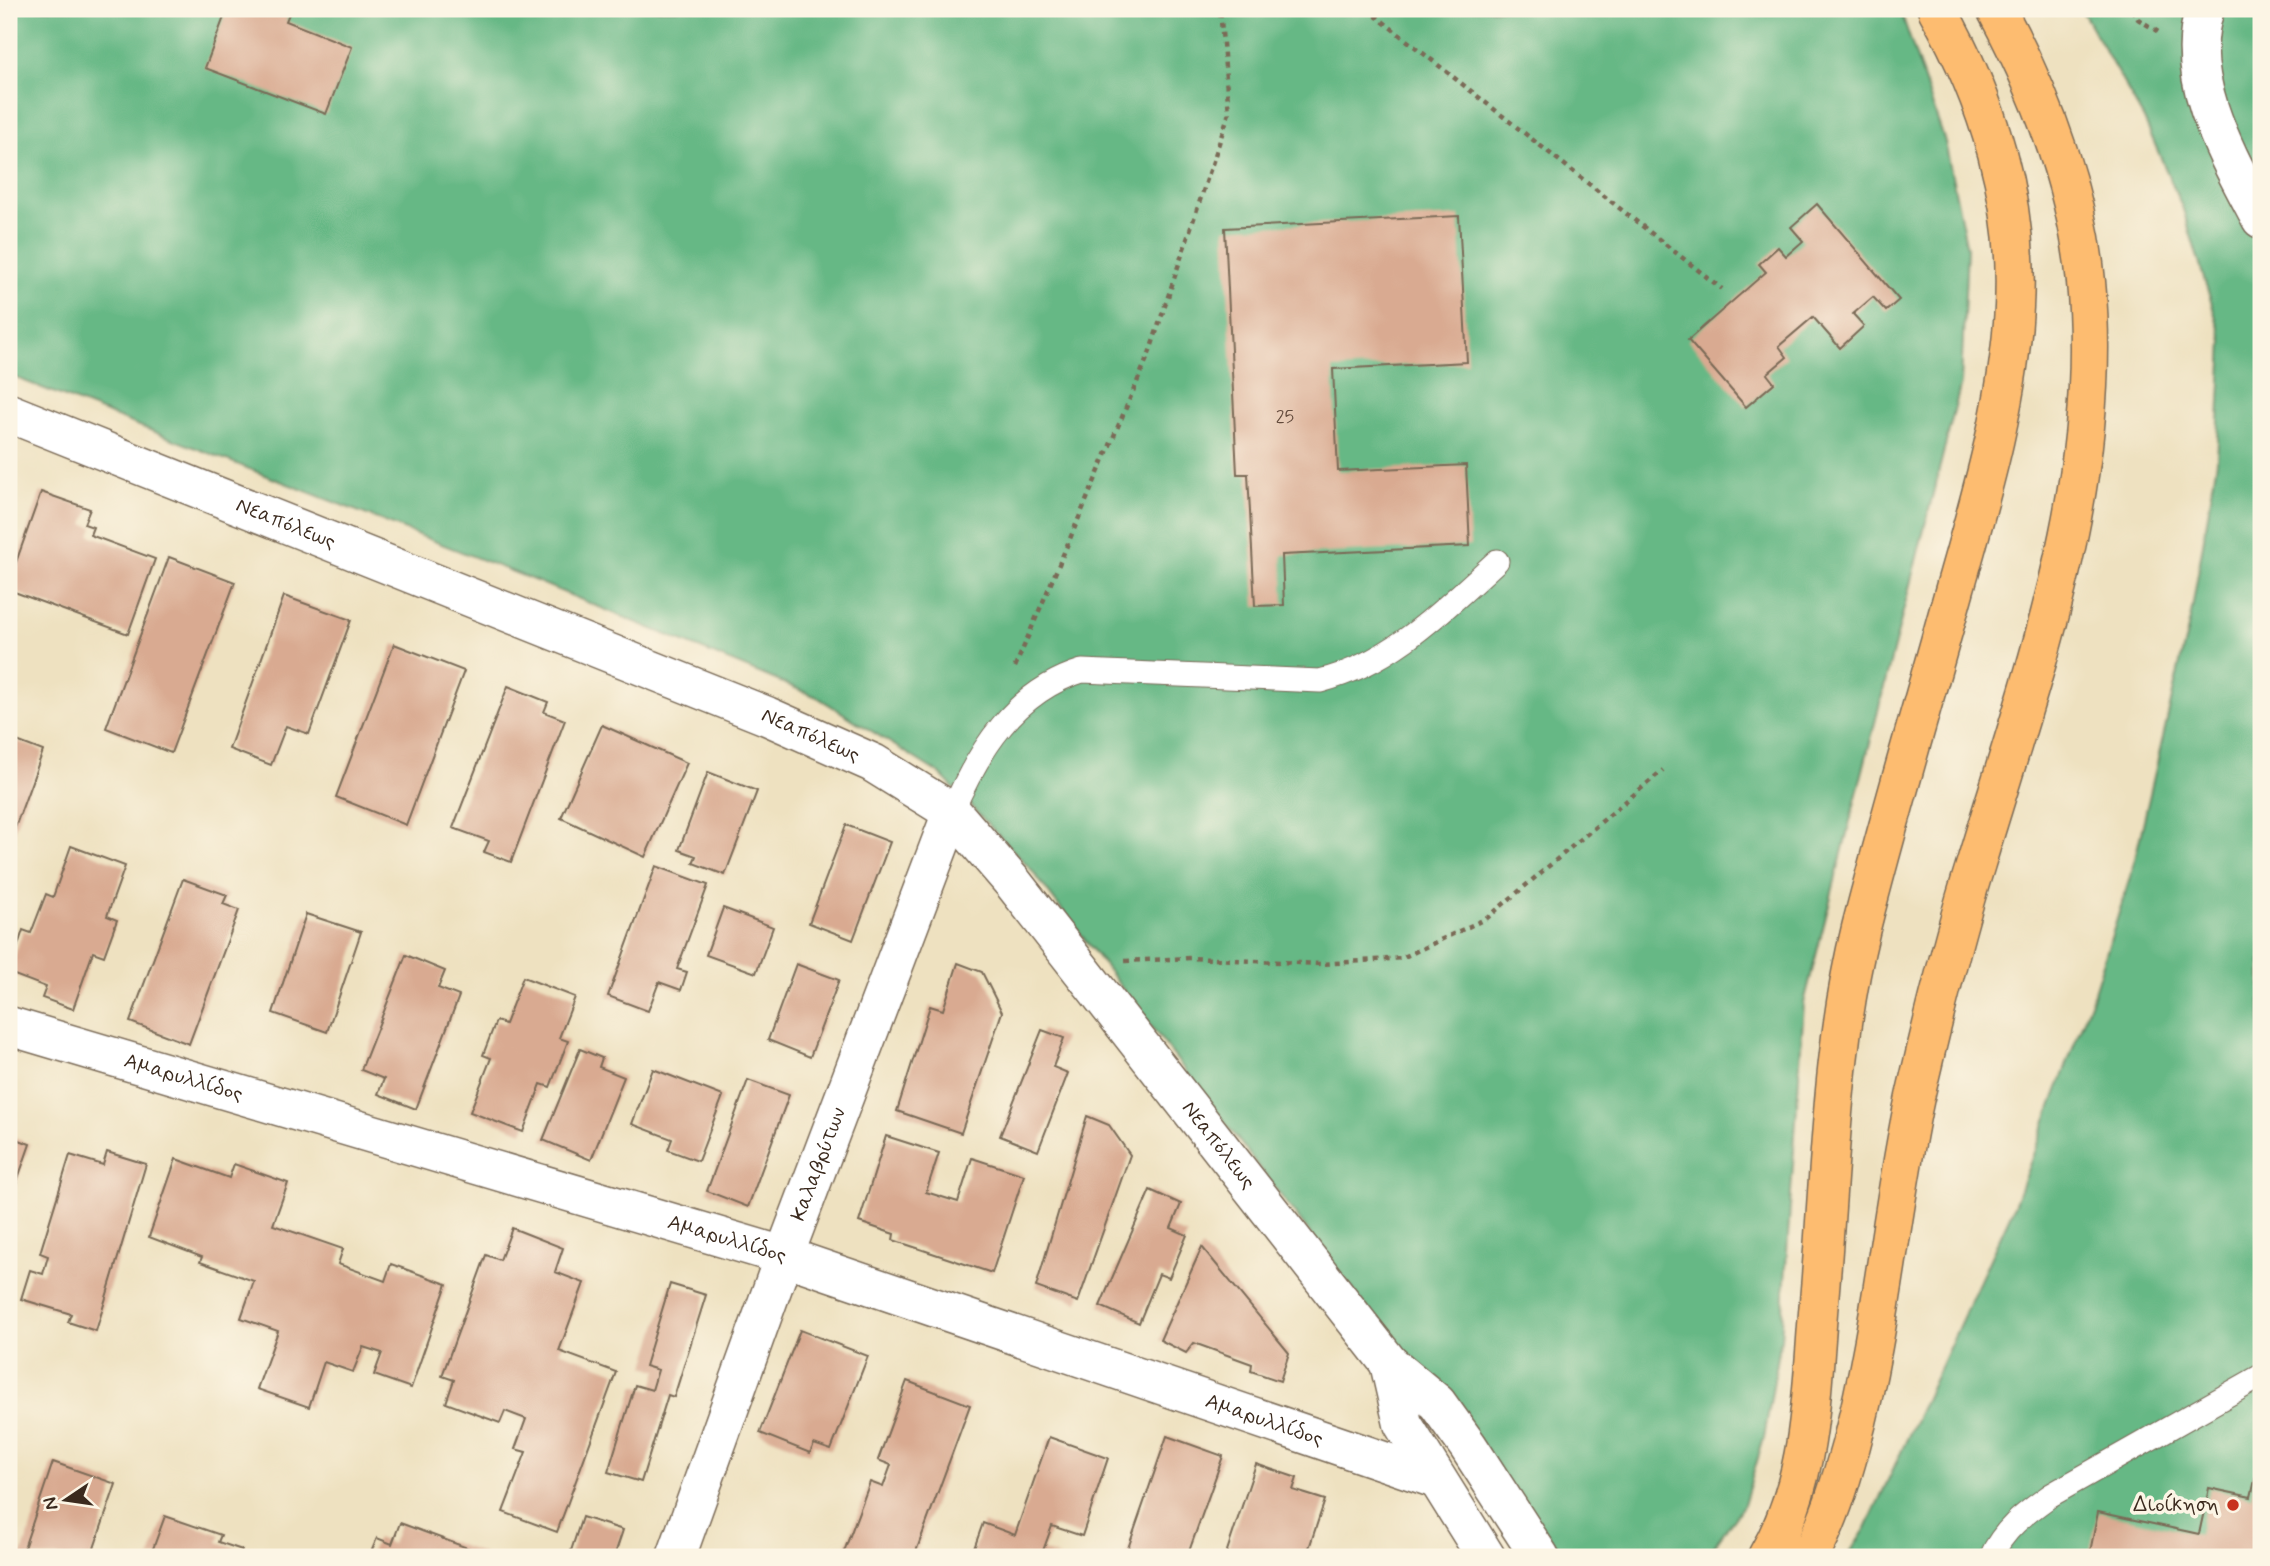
<svg xmlns="http://www.w3.org/2000/svg" width="2270" height="1566" font-family="Mynerve,sans-serif">
<rect width="100%" height="100%" fill="#fcf5e5"/>
<filter id="ink" filterUnits="userSpaceOnUse"><feTurbulence type="fractalNoise" baseFrequency=".0143" numOctaves="2"/><feDisplacementMap in="SourceGraphic" scale="14" xChannelSelector="R" yChannelSelector="G"/><feConvolveMatrix kernelMatrix="1 2 1 2 8 2 1 2 1" color-interpolation-filters="sRGB"/></filter>
<filter id="wash" filterUnits="userSpaceOnUse"><feTurbulence type="fractalNoise" baseFrequency=".00686" numOctaves="4" result="noise"/><feDisplacementMap in="SourceGraphic" scale="28" xChannelSelector="R" yChannelSelector="G"/><feGaussianBlur stdDeviation="1.57" result="paint"/><feColorMatrix in="noise" values="0 0 0 0 0 0 0 0 0 0 0 0 0 0 0 0 0 1.4 0 .05"/><feComposite in="paint" operator="in"/></filter>
<g filter="url(#wash)">
<rect width="100%" height="100%" fill="#eee1c0"/>
<g fill="#66b885" stroke="#507152" stroke-width="2">
<path d="M9,9H1900L1945,142L1967,248L1961,383L1804,1003L1781,1339L1764,1438L1744,1504L1706,1557H1558L1029,867L940,774L817,697L536,581L9,375Z"/>
<path d="M2081,9H2261V1557H1847L1866,1528L2012,1211L2094,992L2133,868L2191,615L2217,461L2223,341L2183,209L2144,119Z"/>
</g>
<g id="blocks">
<g fill="#d9aa91">
<path d="M227,9H291L286,21L352,47L326,114L205,68Z"/>
<path d="M1817,204L1899,300L1886,311L1873,297L1853,314L1864,326L1840,348L1813,317L1779,346L1787,357L1767,374L1774,383L1746,407L1688,340L1766,272L1759,264L1778,247L1786,256L1803,241L1791,227Z"/>
<path d="M1459,216L1467,362L1333,369L1338,471L1466,465L1470,546L1282,555L1284,605L1255,606L1248,474H1237L1225,228Z"/>
<path d="M41,492L90,509L84,524L93,527L90,535L155,559L128,634L9,590V563L15,565Z"/>
<path d="M169,557L235,582L171,753L106,728Z"/>
<path d="M284,596L351,620L309,734L286,726L271,765L229,749Z"/>
<path d="M394,644L464,671L406,825L336,797Z"/>
<path d="M508,686L548,702L544,712L565,720L511,862L484,852L489,841L453,828Z"/>
<path d="M602,725L687,763L645,857L561,818Z"/>
<path d="M9,738L43,751L9,844Z"/>
<path d="M708,772L757,791L725,875L693,863L696,856L679,850Z"/>
<path d="M846,825L890,842L853,940L809,923Z"/>
<path d="M71,846L125,866L107,916L117,920L104,956L93,952L73,1009L42,998L46,987L9,973L23,930L31,933L46,894L53,897Z"/>
<path d="M656,866L708,885L677,969L687,972L681,990L659,982L648,1011L608,996Z"/>
<path d="M183,879L227,895L223,904L239,910L189,1044L130,1022Z"/>
<path d="M723,908L773,927L756,973L706,955Z"/>
<path d="M306,914L361,932L327,1032L273,1013Z"/>
<path d="M406,955L445,971L438,988L459,996L416,1109L378,1094L384,1079L361,1070Z"/>
<path d="M958,963L982,972L1002,1012L961,1133L897,1111L930,1006L943,1010Z"/>
<path d="M796,964L839,980L810,1057L768,1040Z"/>
<path d="M523,977L575,997L559,1038L568,1041L550,1087L541,1084L523,1132L470,1112L491,1058L483,1055L496,1021L505,1024Z"/>
<path d="M1042,1030L1064,1038L1053,1067L1068,1073L1038,1151L1000,1136Z"/>
<path d="M580,1049L602,1058L599,1067L624,1077L591,1160L543,1140Z"/>
<path d="M653,1069L723,1096L698,1161L668,1150L672,1139L632,1124Z"/>
<path d="M748,1080L789,1095L748,1207L707,1191Z"/>
<path d="M1087,1116L1109,1125L1130,1155L1078,1302L1036,1287Z"/>
<path d="M9,1136L30,1144L9,1204Z"/>
<path d="M886,1136L939,1153L926,1192L958,1202L972,1158L1024,1175L992,1273L893,1240L894,1234L859,1222Z"/>
<path d="M107,1152L146,1164L96,1331L68,1322L71,1314L21,1299L30,1270L43,1274L48,1256L40,1253L70,1155L103,1165Z"/>
<path d="M176,1159L229,1178L234,1164L288,1183L273,1225L343,1249L338,1264L385,1281L391,1264L447,1284L411,1388L374,1375L382,1353L363,1347L353,1372L324,1362L309,1407L257,1389L278,1331L241,1318L254,1281L200,1262L202,1257L149,1237Z"/>
<path d="M1150,1190L1181,1204L1171,1228L1187,1235L1169,1278L1159,1274L1139,1323L1100,1306Z"/>
<path d="M512,1228L563,1248L555,1272L584,1283L559,1351L616,1372L557,1532L503,1512L526,1452L515,1449L526,1419L505,1411L500,1423L446,1403L454,1380L442,1376L486,1255L500,1260Z"/>
<path d="M1202,1247L1289,1353L1280,1381L1251,1371L1252,1364L1194,1343L1186,1353L1160,1340Z"/>
<path d="M670,1284L706,1295L674,1397L668,1395L641,1482L608,1472L635,1385L652,1390L658,1370L645,1366Z"/>
<path d="M800,1330L868,1356L831,1450L814,1444L810,1453L760,1433Z"/>
<path d="M907,1381L970,1405L914,1557H842L870,1482L883,1487L891,1465L878,1460Z"/>
<path d="M1167,1436L1223,1456L1187,1557H1125Z"/>
<path d="M1049,1437L1108,1458L1082,1536L1052,1526L1043,1551L1059,1557H971L983,1523L1015,1535Z"/>
<path d="M2261,1454V1557H2089L2098,1512L2199,1534L2209,1488L2251,1497Z"/>
<path d="M53,1462L116,1484L91,1557H21Z"/>
<path d="M1256,1464L1297,1478L1293,1490L1325,1500L1306,1557H1225Z"/>
<path d="M165,1516L221,1535L218,1542L242,1550L240,1557H150Z"/>
<path d="M582,1517L623,1530L614,1557H569Z"/>
<path d="M400,1523L484,1554L483,1557H369L377,1538L392,1544Z"/>
</g>
</g>
</g>
<g filter="url(#ink)">
<use href="#blocks" fill-opacity="0" stroke="#7a6a57" stroke-width="2"/>
<g fill="none" stroke-linecap="round" stroke-linejoin="round">
<g stroke="#7a6a57" stroke-width="25">
<g id="service">
<path d="M952,812C978,751 1015,691 1082,671L1320,681C1392,663 1443,610 1497,561"/>
<path d="M1991,1557C2004,1528 2026,1513 2051,1495L2261,1376"/>
</g>
</g>
<g stroke="#7a6a57" stroke-width="41">
<g id="minor">
<path d="M2205,9C2181,78 2230,160 2261,219"/>
<path id="s1" d="M9,1026L784,1256L1436,1479"/>
<path id="s2" d="M676,1557L784,1256L952,812"/>
</g>
</g>
<g stroke="#7a6a57" stroke-width="41">
<g id="tertiary">
<path id="s3" d="M9,413L767,716L873,763L952,812L1014,884L1389,1363L1437,1403L1468,1446L1540,1557"/>
<path d="M1389,1363L1403,1424L1486,1557"/>
</g>
</g>
<g stroke="#7a6a57" stroke-width="41">
<g id="motorway">
<path d="M1767,1557C1813,1479 1811,1389 1819,1301C1830,1177 1831,1049 1861,928C1890,814 1924,701 1955,588C1981,496 2009,403 2014,307C2020,202 1988,99 1937,9"/>
<path d="M1809,1557C1829,1522 1840,1484 1851,1445C1882,1331 1890,1212 1915,1097C1933,1019 1952,940 1976,863C2032,675 2105,483 2086,282C2077,187 2041,93 1996,9"/>
</g>
</g>
<g stroke="#7a6a57" stroke-width="4.5" stroke-dasharray="5 5" stroke-linecap="butt">
<path d="M1367,9L1722,289"/>
<path d="M2133,9L2138,19L2160,33"/>
<path d="M1015,667L1149,354L1229,113L1220,9"/>
<path d="M1125,961L1191,958L1322,964L1402,958L1487,918L1663,770"/>
</g>
<use href="#service" stroke="#fff" stroke-width="23"/>
<use href="#minor" stroke="#fff" stroke-width="38"/>
<use href="#tertiary" stroke="#fff" stroke-width="38"/>
<use href="#motorway" stroke="#fdbc70" stroke-width="38"/>
</g>
</g>
<circle fill="#c8321e" stroke="#fcf5e5" stroke-width="2.5" cx="2233" cy="1505" r="7"/>
<g text-anchor="middle" dominant-baseline="central" stroke-width="7" stroke-linejoin="round" paint-order="stroke">
<g font-size="18" fill="#624a3b">
<text x="1285" y="417">25</text>
</g>
<g font-size="21" fill="#3b2a1e" stroke="#fcf5e5">
<text stroke="none"><textPath href="#s3" startOffset="298">Νεαπόλεως</textPath></text>
<text stroke="none"><textPath href="#s3" startOffset="864">Νεαπόλεως</textPath></text>
<text stroke="none"><textPath href="#s1" startOffset="182">Αμαρυλλίδος</textPath></text>
<text stroke="none"><textPath href="#s3" startOffset="1452">Νεαπόλεως</textPath></text>
<text stroke="none"><textPath href="#s2" startOffset="418">Καλαβρύτων</textPath></text>
<text stroke="none"><textPath href="#s1" startOffset="749">Αμαρυλλίδος</textPath></text>
<text stroke="none"><textPath href="#s1" startOffset="1316">Αμαρυλλίδος</textPath></text>
</g>
<g font-size="21" fill="#3b2a1e" stroke="#fcf5e5" text-anchor="end">
<text x="2219" y="1505">Διοίκηση</text>
</g>
</g>
<rect width="2270" height="1566" fill="none" stroke="#fcf5e5" stroke-width="35"/>
<g transform="translate(66 1500) rotate(257)" stroke="#fcf5e5" stroke-width="5" paint-order="stroke">
<path d="M0-5L12 26L0 18L-12 26Z" fill="#3b2a1e"/>
<text y="-10" font-size="19" font-weight="bold" text-anchor="middle" fill="#3b2a1e">N</text>
</g>
</svg>
